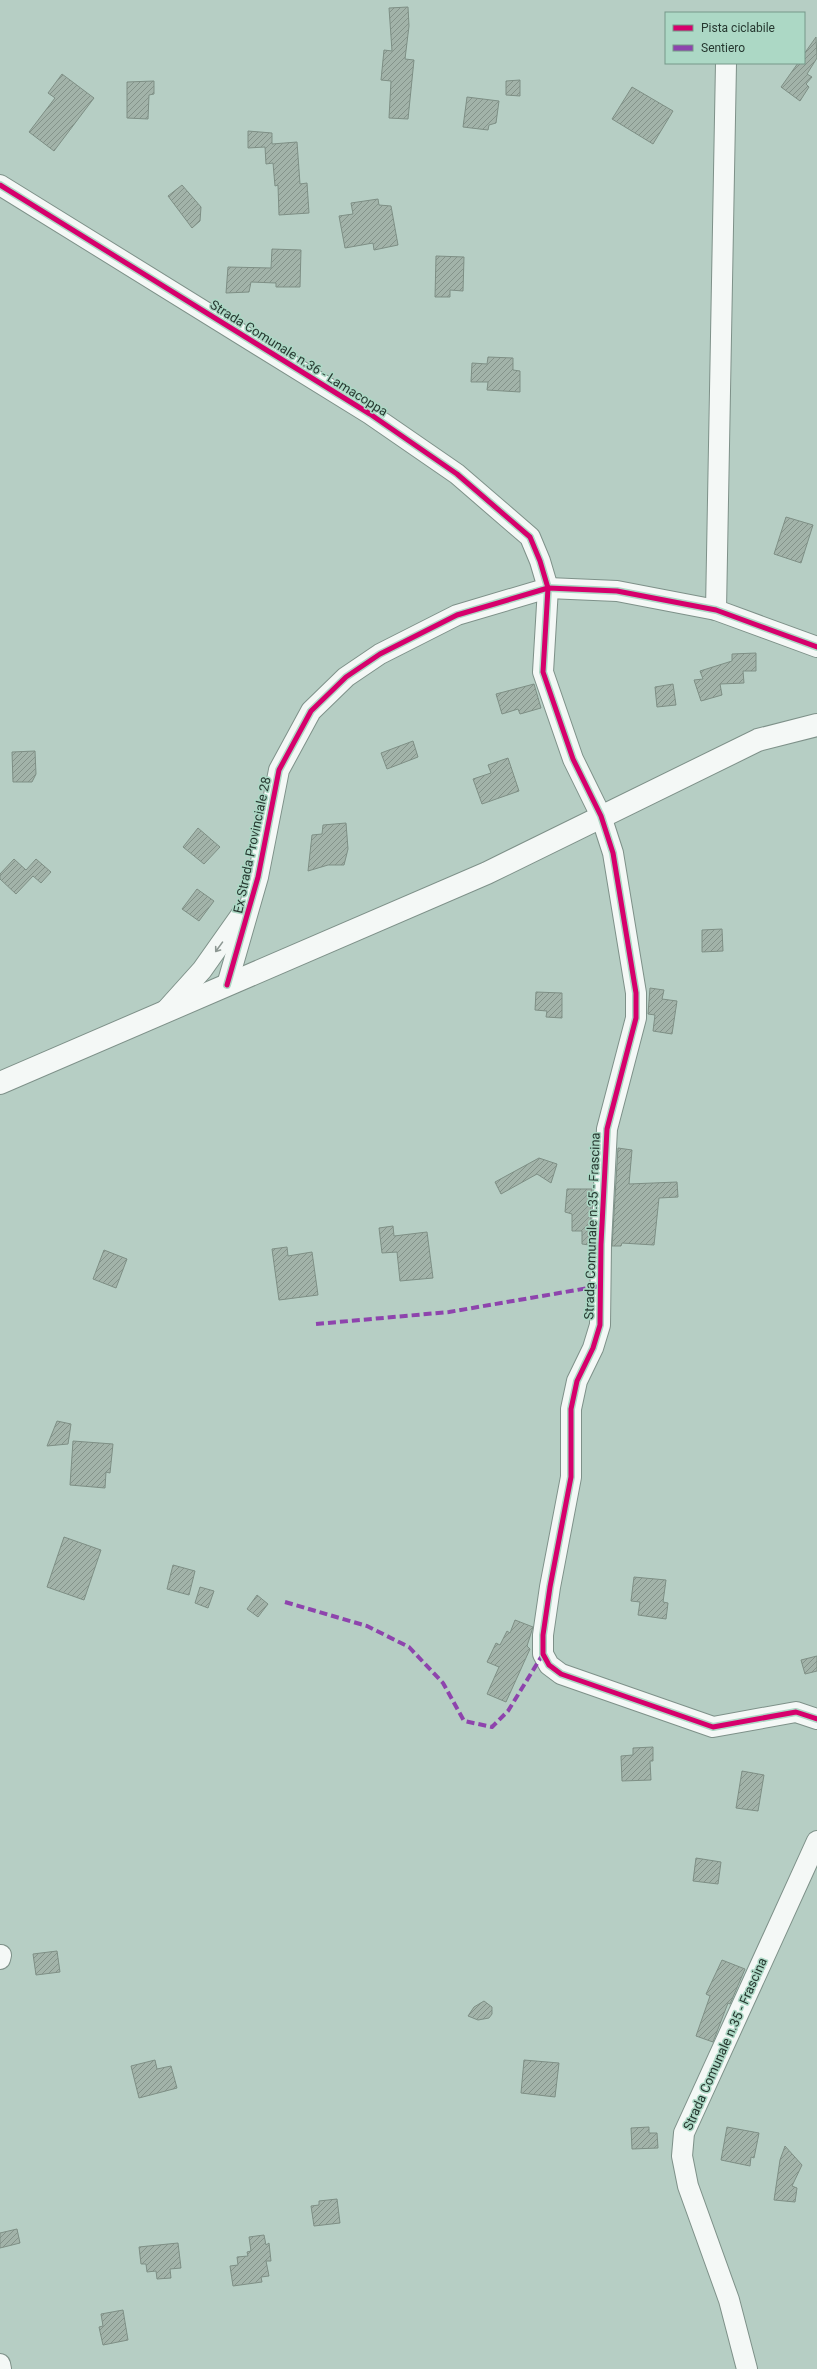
<svg xmlns="http://www.w3.org/2000/svg" width="817" height="2369" font-family="Roboto,sans-serif">
<defs>
<pattern id="building-hatch" width="6" height="6" patternUnits="userSpaceOnUse"><rect width="6" height="6" fill="#a2b3a9"/><path d="M-1 1l2-2M0 6l6-6M5 7l2-2" fill="none" stroke="#84938a"/></pattern>
</defs>
<rect width="100%" height="100%" fill="#b6cec4"/>
<g fill="url(#building-hatch)" stroke="#7e8f85">
<path d="M408,7L409,26L405,59L414,60L408,119L389,118L391,81L381,80L384,50L392,51L389,8Z"/>
<path d="M816,37L817,58L807,74L812,77L806,84L809,87L800,101L781,87L798,63H804V54Z"/>
<path d="M62,74L94,98L54,151L29,132L55,98L48,93Z"/>
<path d="M520,80V96L506,95V81Z"/>
<path d="M154,81V94L149,95L148,119L127,118V82Z"/>
<path d="M632,87L673,111L653,144L612,119Z"/>
<path d="M467,97L499,101L496,123L489,125L488,130L463,127Z"/>
<path d="M248,131L272,133V144L297,142L300,184L307,183L309,213L279,215L278,185L275,186L273,163L266,164L265,147L248,148Z"/>
<path d="M182,185L201,207L200,221L192,228L168,196Z"/>
<path d="M378,199L379,205L391,206L398,245L374,250L373,243L345,248L339,216L353,214L351,203Z"/>
<path d="M272,249L301,250L300,287H276V283L251,282L249,292L226,293L228,267L271,268Z"/>
<path d="M436,256L464,257L463,291L450,290V297H435Z"/>
<path d="M488,357L513,358V370L520,371V392L487,390L488,382H471L472,363L487,364Z"/>
<path d="M786,517L813,525L801,563L774,554Z"/>
<path d="M756,653V671H743L744,683L720,684L722,695L701,701L694,680L703,679L700,671L732,661V654Z"/>
<path d="M534,684L541,708L520,714L518,709L502,714L496,694Z"/>
<path d="M673,684L676,705L657,707L655,687Z"/>
<path d="M413,741L418,757L387,769L381,753Z"/>
<path d="M35,751L36,774L32,782H13L12,752Z"/>
<path d="M508,758L519,791L482,804L473,779L491,773L488,765Z"/>
<path d="M346,823L348,849L344,865H328L308,871L312,835L322,834L323,825Z"/>
<path d="M198,828L220,847L204,864L183,847Z"/>
<path d="M14,859L26,870L36,859L51,872L41,883L33,876L16,894L0,879V874Z"/>
<path d="M197,889L214,901L199,921L182,909Z"/>
<path d="M722,929L723,951L702,952V930Z"/>
<path d="M650,988L664,990L662,999L677,1001L672,1034L653,1031L655,1015L648,1014Z"/>
<path d="M536,992L562,993V1018L546,1017L547,1011L535,1010Z"/>
<path d="M618,1148L632,1150L629,1184L677,1182L678,1197L659,1198L654,1245L622,1243L621,1246H612Z"/>
<path d="M539,1158L557,1164L551,1183L537,1174L501,1194L495,1182Z"/>
<path d="M567,1189H592L589,1245L582,1244V1231H572V1214L565,1212Z"/>
<path d="M393,1226L394,1236L427,1232L433,1278L400,1281L397,1252L382,1253L379,1228Z"/>
<path d="M287,1247L288,1256L312,1252L318,1295L279,1300L272,1249Z"/>
<path d="M104,1250L127,1259L116,1288L93,1279Z"/>
<path d="M57,1421L71,1424L68,1444L47,1446Z"/>
<path d="M73,1441L113,1444L110,1473L106,1472L105,1488L70,1485Z"/>
<path d="M64,1537L101,1550L84,1600L47,1587Z"/>
<path d="M173,1565L195,1571L189,1595L167,1589Z"/>
<path d="M634,1577L666,1580L663,1602L668,1603L666,1619L638,1615L640,1602L631,1601Z"/>
<path d="M200,1587L214,1591L208,1608L195,1603Z"/>
<path d="M257,1595L268,1604L258,1617L247,1609Z"/>
<path d="M515,1620L533,1627L527,1646L530,1649L506,1702L487,1694L499,1667L487,1662L496,1643L500,1645L507,1631L510,1633Z"/>
<path d="M817,1656V1671L805,1674L801,1660Z"/>
<path d="M653,1747V1761H650L651,1780L622,1781L621,1756L633,1755V1748Z"/>
<path d="M742,1771L764,1775L758,1811L736,1808Z"/>
<path d="M696,1858L721,1862L718,1884L693,1881Z"/>
<path d="M57,1951L60,1972L36,1975L33,1954Z"/>
<path d="M722,1960L745,1969L730,2004L728,2003L713,2042L696,2036L710,1996L706,1994Z"/>
<path d="M484,2001L492,2007V2014L489,2018L478,2020L468,2016L474,2007Z"/>
<path d="M155,2060L157,2069L171,2066L177,2088L139,2098L131,2066Z"/>
<path d="M524,2060L559,2063L555,2097L521,2093Z"/>
<path d="M649,2127V2133H657L658,2148L632,2149L631,2128Z"/>
<path d="M727,2127L759,2133L754,2158L751,2157L750,2166L721,2160Z"/>
<path d="M785,2146L802,2165L792,2186L797,2188L795,2202L774,2200L780,2160Z"/>
<path d="M337,2199L340,2223L314,2226L311,2206L319,2205V2201Z"/>
<path d="M17,2229L20,2243L0,2248V2233Z"/>
<path d="M264,2235L266,2245L269,2243L271,2261H266L269,2276L261,2277L262,2282L233,2286L230,2266L238,2265L237,2257L248,2256L247,2252L251,2251L249,2237Z"/>
<path d="M178,2243L181,2268L170,2269L171,2278L157,2279L156,2271L147,2272L146,2264H141L139,2247Z"/>
<path d="M123,2310L128,2340L103,2345L99,2327L103,2326L101,2314Z"/>
</g>
<g fill="none" stroke-linecap="round" stroke-linejoin="round">
<g stroke="#7e9189" stroke-width="22">
<g id="minor">
<path d="M0,185L370,414L457,474L530,537L540,561L548,588L543,672L573,759L601,816L613,853L636,993V1018L607,1129L601,1244L600,1325L593,1348L577,1381L571,1409V1477L550,1587L543,1635V1654L549,1665L561,1674L713,1727L796,1712L817,1719"/>
<path d="M716,610L726,63"/>
<path d="M227,985L258,877L279,770L311,711L346,677L380,654L457,615L548,588L617,591L716,610L817,647"/>
<path d="M166,1010L202,970L243,912"/>
<path d="M0,1959L1,1955"/>
<path d="M0,2364L1,2369"/>
<path d="M747,2369L729,2300L688,2186L682,2156L684,2133L817,1841"/>
</g>
</g>
<g stroke="#7e9189" stroke-width="24">
<path id="secondary" d="M0,1083L487,873L758,740L817,725"/>
</g>
<use href="#minor" stroke="#f4f8f6" stroke-width="20"/>
<use href="#secondary" stroke="#f4f8f6" stroke-width="22"/>
<g stroke="#8e44ad" stroke-width="4" stroke-dasharray="8 4" stroke-linecap="butt">
<path d="M316,1324L449,1312L600,1286"/>
<path d="M285,1602L367,1626L409,1647L443,1683L464,1721L492,1727L508,1711L543,1654"/>
</g>
<g stroke="#acd8c5" stroke-width="8">
<g id="cycleway">
<path d="M0,185L370,414L457,474L530,537L540,561L548,588L543,672L573,759L601,816L613,853L636,993V1018L607,1129L601,1244L600,1325L593,1348L577,1381L571,1409V1477L550,1587L543,1635V1654L549,1665L561,1674L713,1727L796,1712L817,1719"/>
<path d="M227,985L258,877L279,770L311,711L346,677L380,654L457,615L548,588L617,591L716,610L817,647"/>
</g>
</g>
<use href="#cycleway" stroke="#d6006c" stroke-width="5"/>
</g>
<defs><path id="oneway-shaft" d="M-6 0H5M1.5-3L5.5 0L1.5 3" fill="none" stroke-width="1.6" stroke-linecap="round" stroke-linejoin="round"/></defs>
<use stroke="#8d9893" href="#oneway-shaft" transform="translate(219 947) rotate(126)"/>
<g text-anchor="middle" dominant-baseline="central" stroke-width="3" stroke-linejoin="round" paint-order="stroke">
<g font-size="13" fill="#263830" stroke="#acd8c5">
<text transform="translate(299 358) rotate(32)">Strada Comunale n.36 - Lamacoppa</text>
<text transform="translate(252 845) rotate(-78)">Ex Strada Provinciale 28</text>
<text transform="translate(592 1226) rotate(-88)">Strada Comunale n.35 - Frascina</text>
<text transform="translate(725 2044) rotate(-66)">Strada Comunale n.35 - Frascina</text>
</g>
</g>
<rect x="665" y="12" width="140" height="52" fill="#acd8c5" stroke="#769889"/>
<rect x="673" y="25" width="20" height="6" fill="#d6006c" stroke="#769889"/>
<text x="701" y="32" font-size="12" fill="#263830">Pista ciclabile</text>
<rect x="673" y="45" width="20" height="6" fill="#8e44ad" stroke="#769889"/>
<text x="701" y="52" font-size="12" fill="#263830">Sentiero</text>
</svg>
